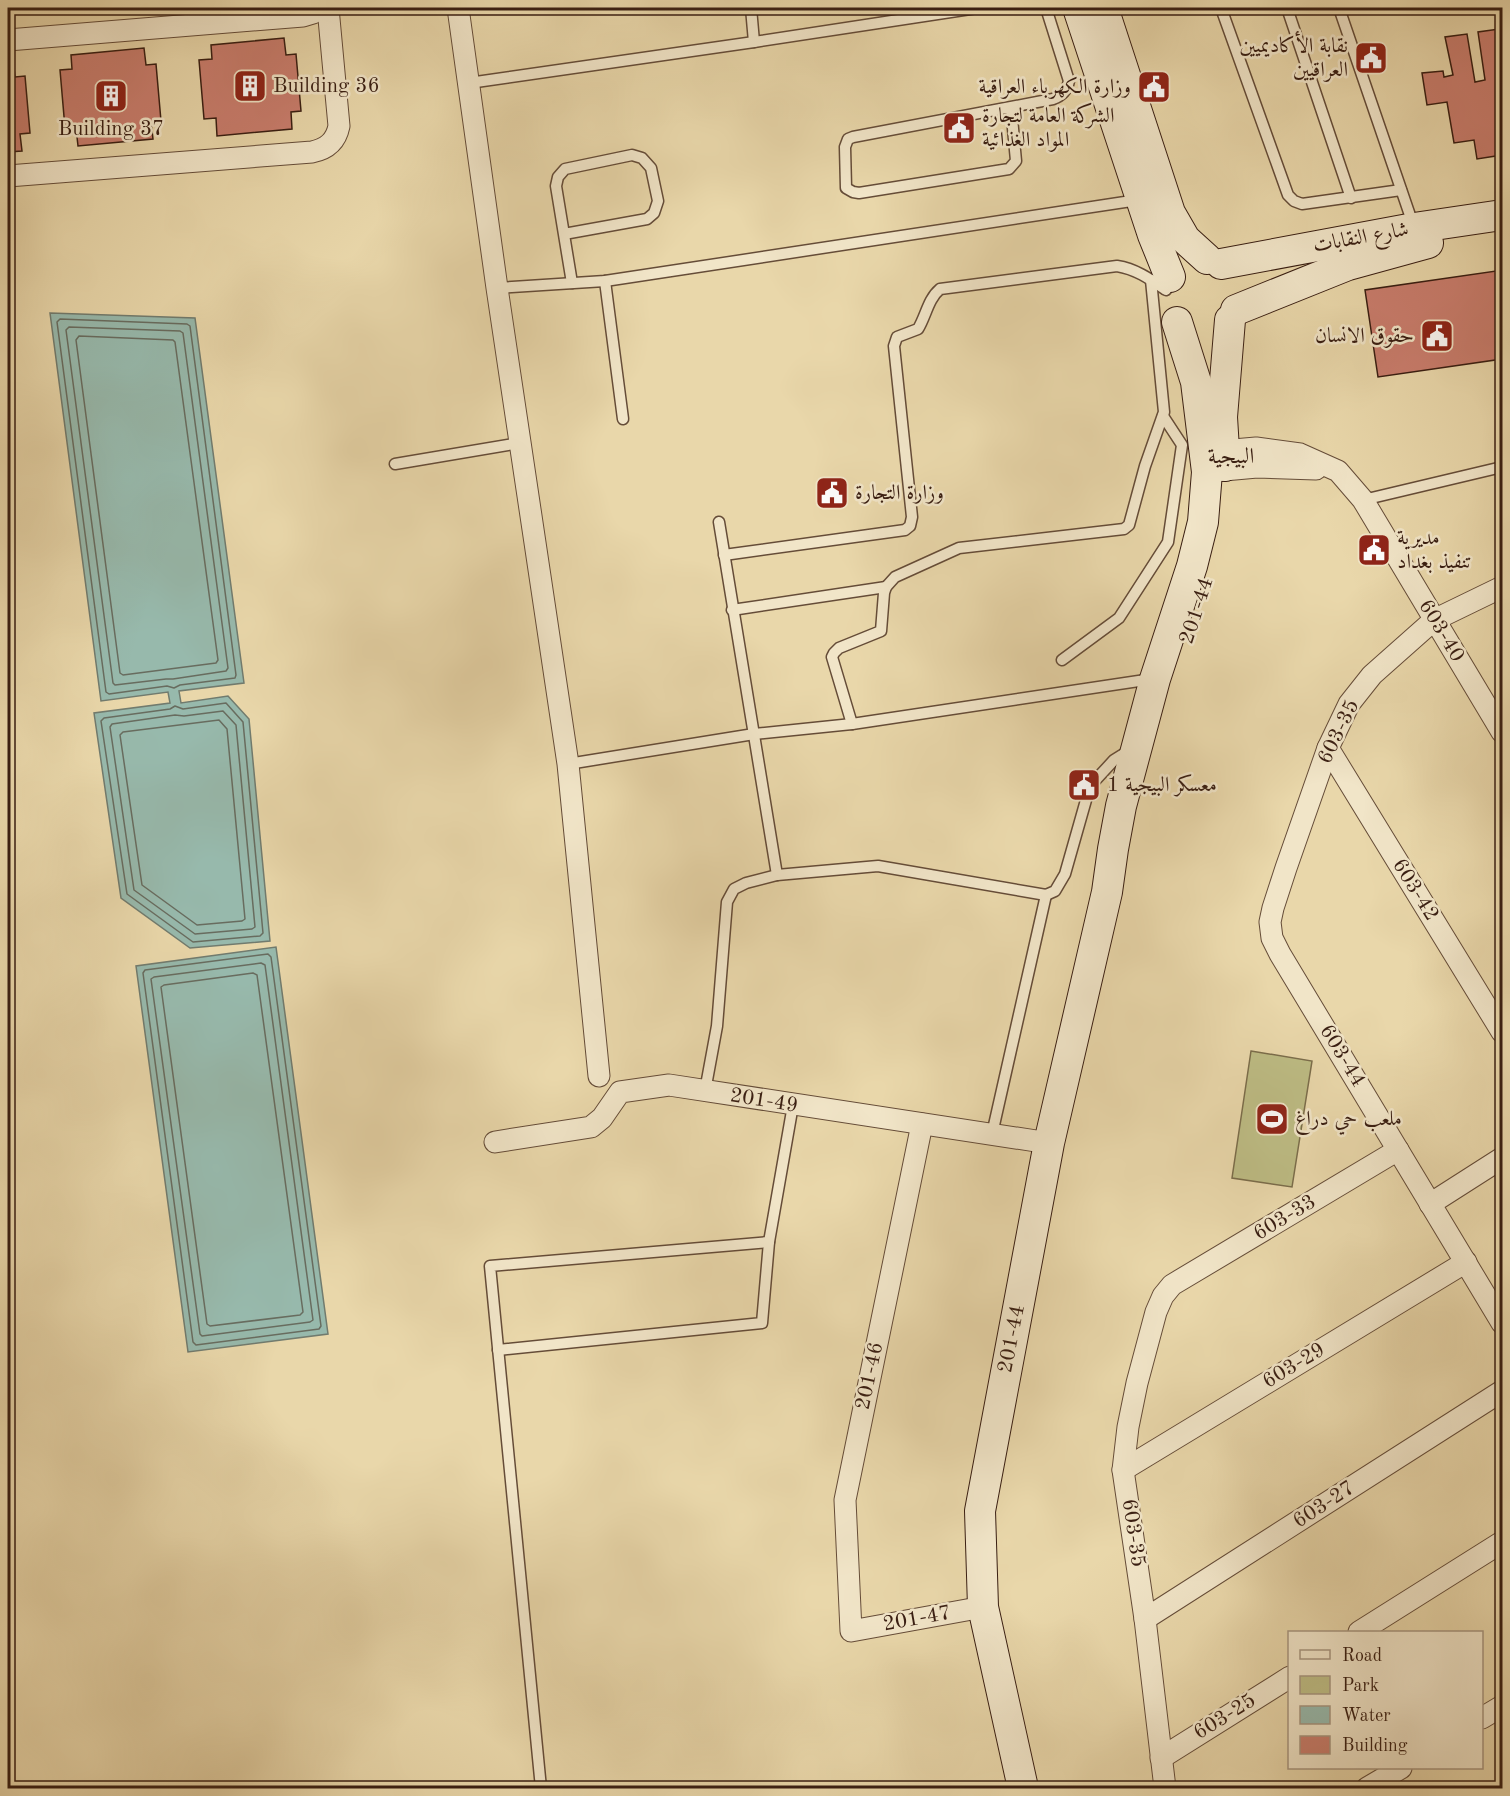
<svg xmlns="http://www.w3.org/2000/svg" width="1510" height="1796" font-family="'Old Standard TT',Amiri,serif">
<rect width="100%" height="100%" fill="#e9d7aa"/>
<filter id="stains"><feTurbulence type="fractalNoise" baseFrequency=".00333" numOctaves="4"/><feColorMatrix values="0 0 0 0 .2 0 0 0 0 .09 0 0 0 0 .02 0 0 0 .5 -.17"/></filter>
<radialGradient id="worn" r=".72"><stop offset=".6" stop-color="#630" stop-opacity="0"/><stop offset="1" stop-color="#630" stop-opacity=".3"/></radialGradient>
<path fill="#bdbc84" stroke="#7b6d4b" stroke-width="1.5" d="M1251,1051L1312,1061L1292,1187L1232,1178Z"/>
<g fill="#97b9ac" stroke="#717b6e" stroke-width="1.5">
<path d="M50,313L195,318L244,683L179,691L181,703L228,696L249,719L270,941L190,948L121,898L94,713L170,703L168,692L101,701Z"/>
<path d="M276,947L328,1334L188,1352L136,966Z"/>
</g>
<g fill="none" stroke-linecap="round" stroke-linejoin="round">
<g stroke="#686c5f" stroke-width="1.5">
<path d="M60,319L187,324L190,326L236,675L235,678L180,685L174,688L167,686L109,694L106,692L57,322Z"/>
<path d="M69,327L180,331L183,333L228,668L226,671L173,679H166L115,685L113,683L66,330Z"/>
<path d="M79,336L173,340L175,342L218,660L216,663L123,675L120,673L76,340Z"/>
<path d="M226,703L243,722L263,933L260,936L193,942L127,894L101,721L104,718L170,709L175,706L183,709Z"/>
<path d="M223,711L236,725L255,927L252,929L195,934L134,890L110,727L112,724L175,715L184,716Z"/>
<path d="M219,720L227,729L245,919L242,921L197,925L142,885L120,735L123,732C155,728 187,724 219,720Z"/>
<path d="M268,954L271,957L321,1326L319,1329L196,1345L193,1342L143,973L145,970Z"/>
<path d="M261,963L265,965L313,1320L310,1322L202,1336L200,1334L151,979L154,977Z"/>
<path d="M253,973L257,975L303,1312L300,1315L210,1326L207,1324L161,987L164,985Z"/>
</g>
</g>
<g fill="#c97d6d" stroke="#391e12" stroke-width="1.5">
<path d="M1499,29L1502,50V155L1477,159L1474,140L1454,143L1447,102L1427,105L1422,73L1443,71L1444,77L1453,75L1445,37L1467,34L1475,82L1485,80L1478,32Z"/>
<path d="M284,38L286,55L296,54L301,111L291,112L292,129L217,136L216,118L204,119L199,60L212,59L211,45Z"/>
<path d="M144,48L146,65L156,64L161,121L151,122L153,139L78,146L76,128H65L60,70L72,69L71,55Z"/>
<path d="M8,60H13L15,77L25,76L30,133L20,134L22,151L8,152Z"/>
<path d="M1496,271L1502,313V359L1378,377L1365,290Z"/>
</g>
<g fill="none" stroke-linecap="round" stroke-linejoin="round">
<g stroke="#654c38" stroke-width="13">
<g id="lane">
<path d="M751,8L754,42"/>
<path d="M1221,8L1288,195L1294,201L1302,204L1401,190"/>
<path d="M1287,8L1351,198"/>
<path d="M1339,8L1414,227"/>
<path d="M469,83L754,42L977,8"/>
<path d="M1011,107L1016,161L1009,169L859,193L853,192L846,188L845,147L848,139L853,137L1053,99C1062,96 1067,91 1069,81L1046,8"/>
<path d="M564,234L647,219L654,213L658,201L651,168L642,158L632,155L565,169L558,177L556,186L572,283"/>
<path d="M605,281L623,419"/>
<path d="M497,288L605,281L1138,200"/>
<path d="M395,464L520,443"/>
<path d="M1363,500L1502,467"/>
<path d="M719,522L777,875"/>
<path d="M724,555L905,530L910,526L912,517L894,346L897,337L918,329C926,316 928,299 940,289L1117,266C1136,269 1150,279 1166,290"/>
<path d="M732,610L886,587"/>
<path d="M1062,660L1119,618L1168,542L1182,445L1163,416"/>
<path d="M852,724L832,657L834,653L839,648L881,631L884,593L886,587L895,577L959,548L1124,529L1129,525L1145,466L1164,412L1151,280"/>
<path d="M568,764L754,734L852,724L1152,679"/>
<path d="M705,1091L717,1026L727,902L734,889L746,883L777,875L878,866L1046,895L1055,891L1065,874L1090,786L1114,760L1130,750"/>
<path d="M992,1134L1046,895"/>
<path d="M498,1350L762,1323L769,1242L793,1105"/>
<path d="M541,1788L490,1266L769,1242"/>
</g>
</g>
<g stroke="#654c38" stroke-width="23">
<g id="street">
<path d="M458,8L497,288L568,764L599,1076"/>
<path d="M8,40L303,16L313,13L320,8"/>
<path d="M8,176L312,152C327,149 336,141 339,126L328,8"/>
<path d="M1211,452L1256,448L1300,454L1338,471L1363,500L1502,732"/>
<path d="M1213,471L1257,467L1316,469"/>
<path d="M1502,587L1434,620L1372,675L1349,704L1328,748L1286,868L1273,908L1270,922L1272,938L1280,954L1502,1323"/>
<path d="M1328,748L1502,1032"/>
<path d="M922,1124L845,1500L851,1631L983,1607"/>
<path d="M495,1142L591,1127L602,1118L620,1092L669,1085L1049,1143"/>
<path d="M1430,1204L1502,1158"/>
<path d="M1123,1470L1466,1262"/>
<path d="M1145,1619L1502,1391"/>
<path d="M1359,1632L1502,1542"/>
<path d="M1482,1718L1502,1706"/>
<path d="M1161,1758L1290,1677"/>
<path d="M1165,1788L1145,1619L1123,1470L1128,1427L1137,1383L1156,1312L1163,1296L1172,1285L1398,1150"/>
<path d="M1367,1788L1401,1768"/>
</g>
</g>
<g stroke="#391e12" stroke-width="32">
<g id="secondary">
<path d="M1078,8L1153,235L1170,277"/>
<path d="M1103,8L1170,213L1185,239L1207,259"/>
<path d="M1221,264L1414,228L1502,215"/>
<path d="M1236,310L1348,265L1428,243"/>
<path d="M1225,466L1222,417L1230,320"/>
<path d="M1023,1788L983,1607L980,1511L1049,1143L1107,892L1113,849L1121,806L1155,679L1192,566L1203,522L1207,472L1196,382L1177,322"/>
</g>
</g>
<use href="#lane" stroke="#f1e5c8" stroke-width="10"/>
<use href="#street" stroke="#f1e5c8" stroke-width="21"/>
<use href="#secondary" stroke="#f1e5c8" stroke-width="30"/>
</g>
<defs>
<g id="civic-square" transform="scale(1.725)"><rect x="-9" y="-9" width="18" height="18" rx="4" fill="#8f2418" stroke="#f1e5c8"/><path d="M-.6-6.5H3V-4.5H.6V-3L4-1V1h2V6H-6V1h2V-1L-.6-3ZM-1.2 2.5V6h2.4V2.5Z" fill="#fff"/></g>
<g id="building-square" transform="scale(1.725)"><rect x="-9" y="-9" width="18" height="18" rx="4" fill="#8f2418" stroke="#f1e5c8"/><path d="M-4-6H4V6H1V3H-1V6H-4ZM-2.5-4.3h1.7v1.8h-1.7ZM.8-4.3h1.7v1.8H.8ZM-2.5-1h1.7V.8h-1.7ZM.8-1h1.7V.8H.8Z" fill="#fff"/></g>
<g id="stadium-square" transform="scale(1.725)"><rect x="-9" y="-9" width="18" height="18" rx="4" fill="#8f2418" stroke="#f1e5c8"/><path d="M0-5a6.5 5 0 1 0 0 10a6.5 5 0 1 0 0-10ZM-3.5-1.8h7v3.6h-7Z" fill="#fff"/></g>
</defs>
<g fill-rule="evenodd">
<use href="#civic-square" x="1371" y="58"/>
<use href="#building-square" x="250" y="86"/>
<use href="#civic-square" x="1154" y="87"/>
<use href="#building-square" x="111" y="96"/>
<use href="#civic-square" x="959" y="128"/>
<use href="#civic-square" x="1437" y="336"/>
<use href="#civic-square" x="832" y="493"/>
<use href="#civic-square" x="1374" y="550"/>
<use href="#civic-square" x="1084" y="785"/>
<use href="#stadium-square" x="1272" y="1119"/>
</g>
<g text-anchor="middle" dominant-baseline="central" stroke-width="5" stroke-linejoin="round" paint-order="stroke">
<g font-size="21" fill="#391e12" stroke="#f1e5c8" text-anchor="start">
<text x="1348" y="46" text-anchor="end">نقابة الأكاديميين<tspan x="1348" dy="24">العراقيين</tspan></text>
<text x="273" y="86">Building 36</text>
<text x="1131" y="87" text-anchor="end">وزارة الكهرباء العراقية</text>
<text x="982" y="116">الشركة العامة لتجارة<tspan x="982" dy="24">المواد الغذائية</tspan></text>
<text x="111" y="129" text-anchor="middle">Building 37</text>
<text x="1414" y="336" text-anchor="end">حقوق الانسان</text>
<text x="855" y="493">وزارة التجارة</text>
<text x="1397" y="538">مديرية<tspan x="1397" dy="24">تنفيذ بغداد</tspan></text>
<text x="1107" y="785">معسكر البيجية 1</text>
<text x="1295" y="1119">ملعب حي دراغ</text>
</g>
<g font-size="21" fill="#391e12" stroke="#f1e5c8">
<text transform="translate(1361 238) rotate(-10)">شارع النقابات</text>
<text transform="translate(1197 611) rotate(-72)">201-44</text>
<text transform="translate(1441 631) rotate(59)">603-40</text>
<text transform="translate(1339 732) rotate(-64)">603-35</text>
<text transform="translate(1415 890) rotate(58)">603-42</text>
<text transform="translate(1342 1056) rotate(59)">603-44</text>
<text transform="translate(764 1101) rotate(9)">201-49</text>
<text transform="translate(1285 1218) rotate(-31)">603-33</text>
<text transform="translate(1012 1339) rotate(-79)">201-44</text>
<text transform="translate(1294 1366) rotate(-31)">603-29</text>
<text transform="translate(870 1376) rotate(-78)">201-46</text>
<text transform="translate(1324 1505) rotate(-33)">603-27</text>
<text transform="translate(1133 1533) rotate(82)">603-35</text>
<text transform="translate(917 1619) rotate(-10)">201-47</text>
<text transform="translate(1225 1717) rotate(-32)">603-25</text>
</g>
<g font-size="22" fill="#391e12" stroke="#f1e5c8">
<text x="1231" y="457">البيجية</text>
</g>
</g>
<rect width="1510" height="1796" fill="none" stroke="#e9d7aa" stroke-width="30"/>
<rect x="9" y="9" width="1492" height="1778" fill="none" stroke="#391e12" stroke-width="3"/>
<rect x="15" y="15" width="1480" height="1766" fill="none" stroke="#391e12" stroke-width="1.5"/>
<rect x="1288" y="1631" width="195" height="138" fill="#f1e5c8" stroke="#a7957f" stroke-width="1.5"/>
<rect x="1300" y="1650" width="30" height="9" fill="#f1e5c8" stroke="#a7957f" stroke-width="1.5"/>
<text x="1342" y="1661" font-size="18" fill="#391e12">Road</text>
<rect x="1300" y="1676" width="30" height="18" fill="#bdbc84" stroke="#a7957f" stroke-width="1.5"/>
<text x="1342" y="1691" font-size="18" fill="#391e12">Park</text>
<rect x="1300" y="1706" width="30" height="18" fill="#97b9ac" stroke="#a7957f" stroke-width="1.5"/>
<text x="1342" y="1721" font-size="18" fill="#391e12">Water</text>
<rect x="1300" y="1736" width="30" height="18" fill="#c97d6d" stroke="#a7957f" stroke-width="1.5"/>
<text x="1342" y="1751" font-size="18" fill="#391e12">Building</text>
<rect width="100%" height="100%" filter="url(#stains)"/>
<rect width="100%" height="100%" fill="url(#worn)"/>
</svg>
